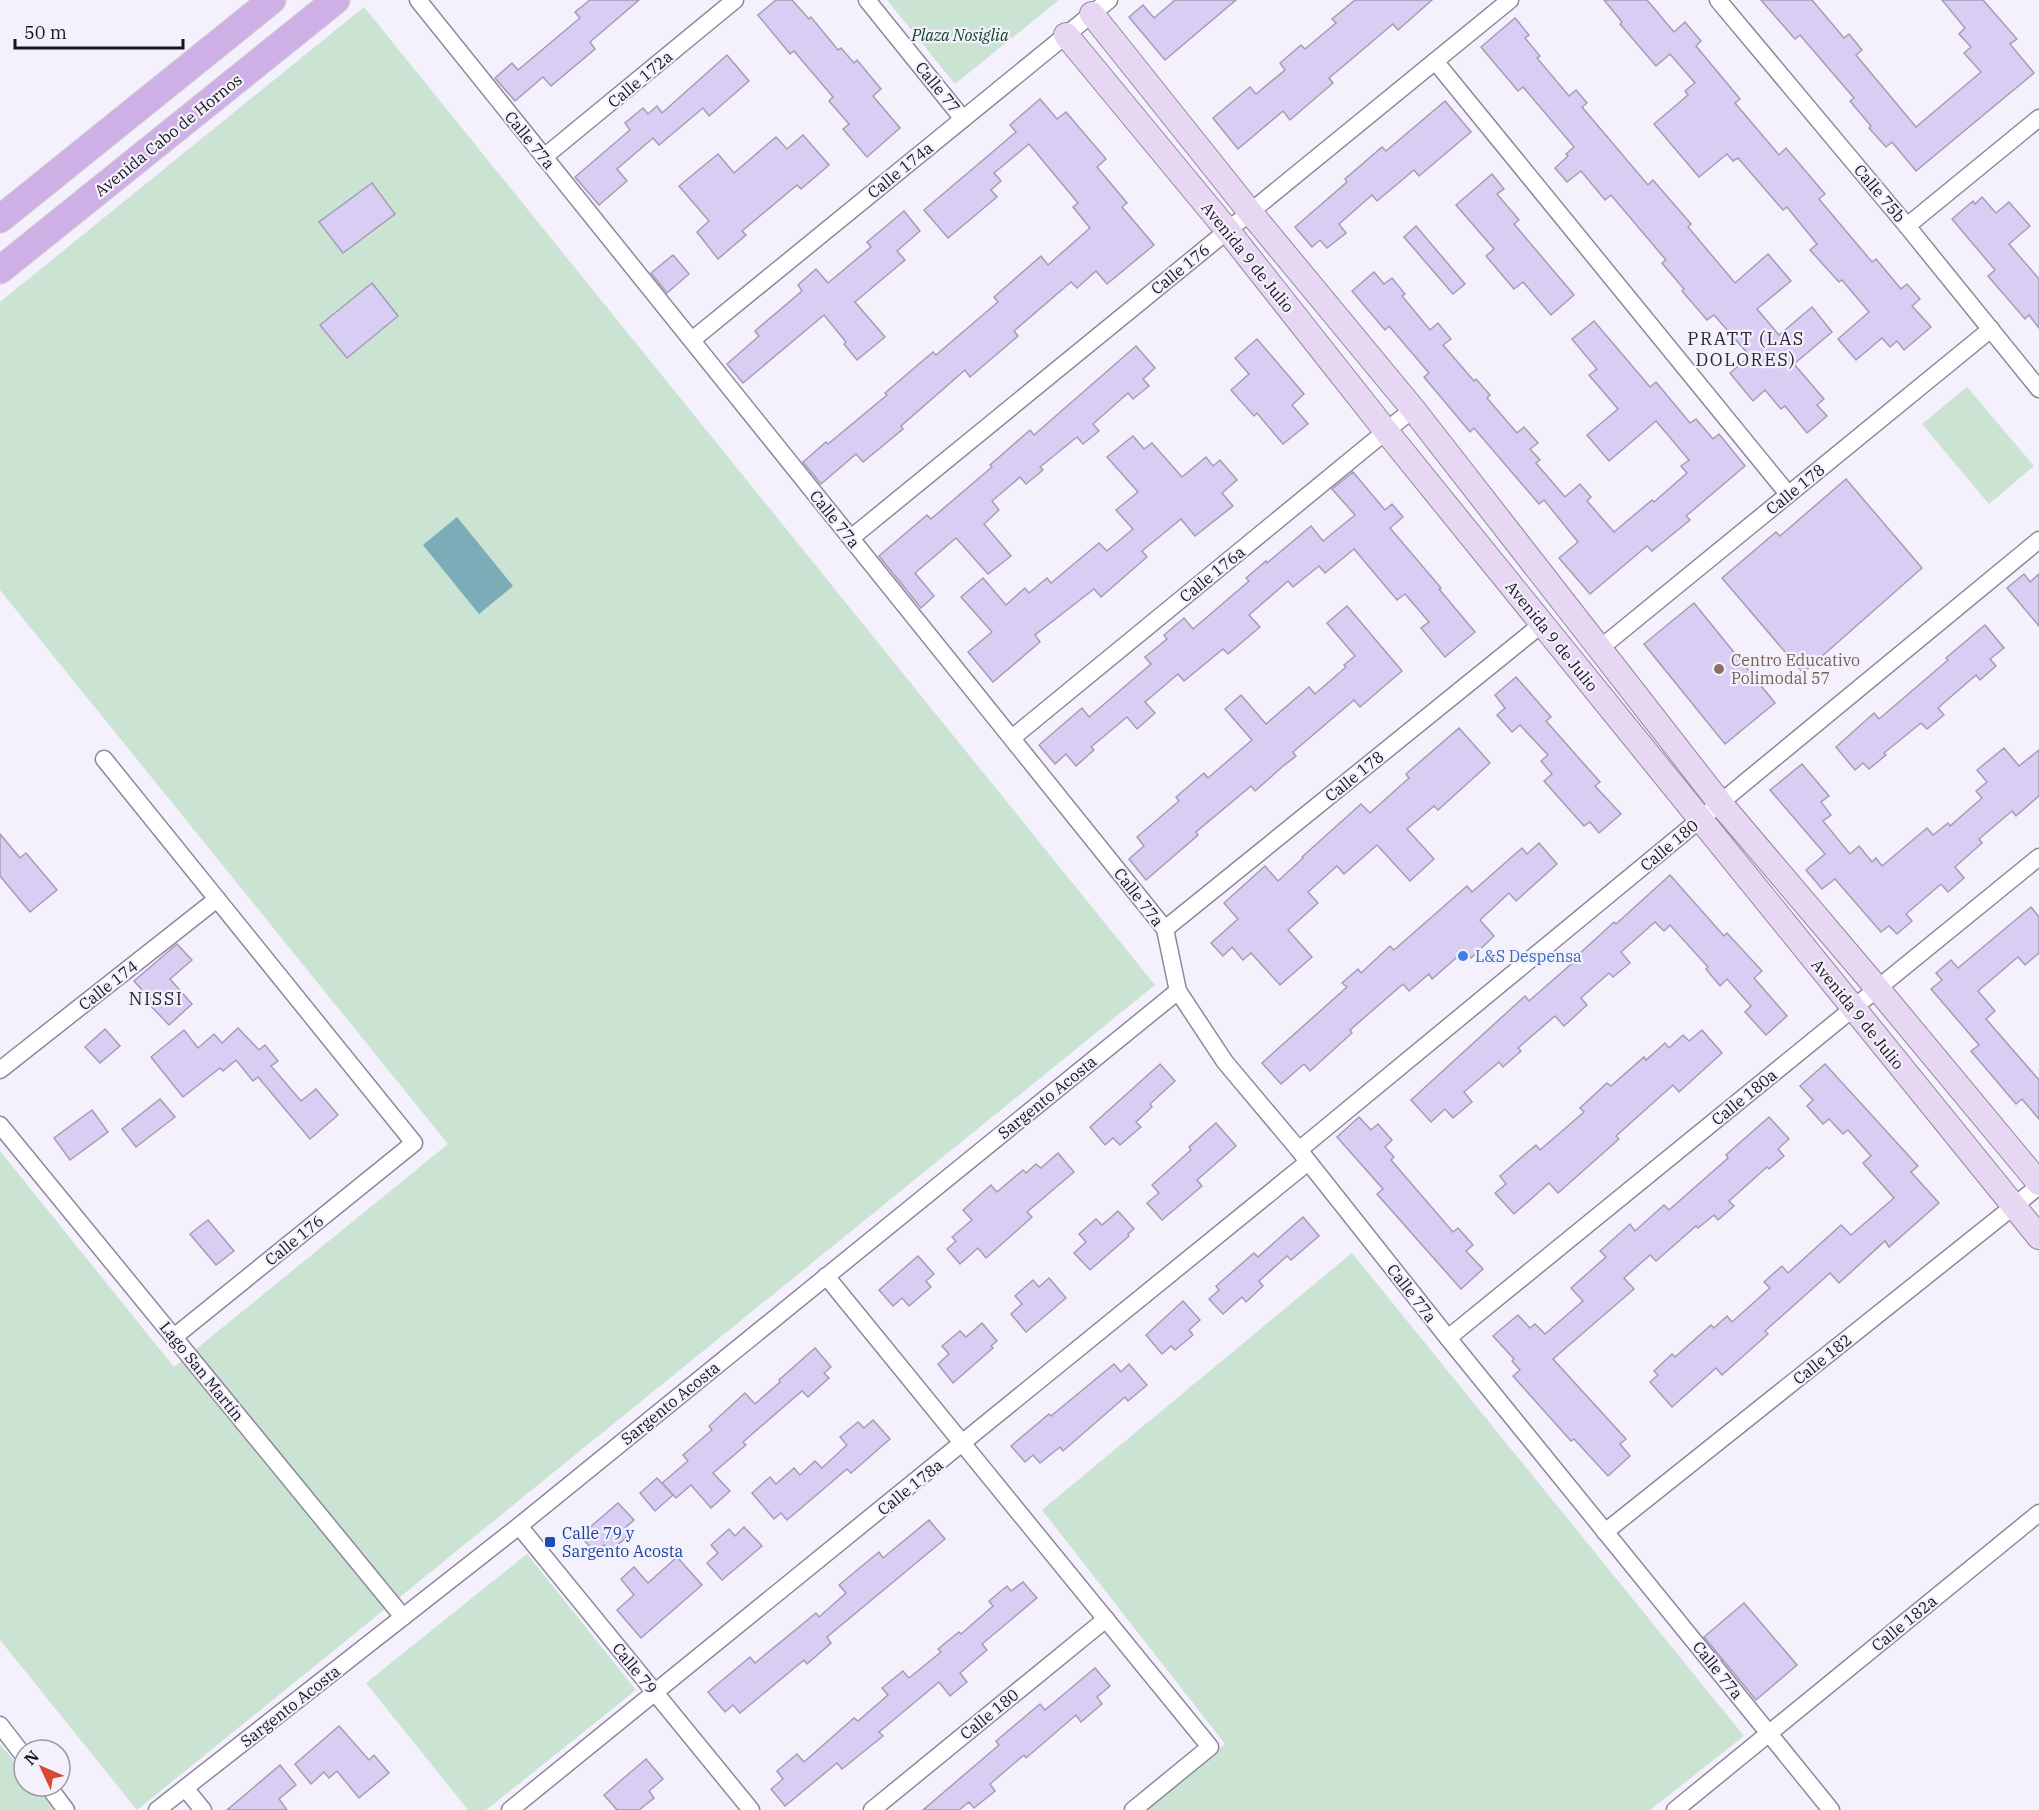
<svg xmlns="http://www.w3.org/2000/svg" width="2039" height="1810" font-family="'IBM Plex Serif',serif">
<rect width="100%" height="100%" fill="#f4f1fc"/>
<g fill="#cae3d2">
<path d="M887,0H1059L955,84Z"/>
<path d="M364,7L1155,985L137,1810L0,1640V1151L174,1367L448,1144L0,590V302Z"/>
<path d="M1967,387L2034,466L1989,504L1922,424Z"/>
<path d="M1352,1253L1744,1736L1650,1810H1142L1225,1744L1042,1510Z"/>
<path d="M527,1554L636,1690L486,1810H468L366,1683Z"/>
<path d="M0,1744L24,1773V1786H35L54,1810H0Z"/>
</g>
<path fill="#7cacb8" d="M457,517L513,586L479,614L423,545Z"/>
<g fill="#d8cdf3" stroke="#a49db5" stroke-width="1.5">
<path d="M590,0H639L590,42L595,49L551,86L543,77L515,101L495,78L512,63L518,70L580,18L575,12Z"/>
<path d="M776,0H792L809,19L811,17L838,50L841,48L854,63L857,60L881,89L873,96L900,128L867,157L843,129L849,124L829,101L833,97L794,51L790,54L758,15Z"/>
<path d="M1175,0H1236L1165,60L1129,17L1143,5L1154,18Z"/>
<path d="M1355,0H1432L1398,30L1393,24L1354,57L1329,78L1333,83L1290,120L1283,111L1238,149L1213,118L1250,87L1256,94L1285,70L1280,63L1301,45L1305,49L1336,23L1332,19Z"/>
<path d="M1604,0H1647L1674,32L1685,22L1701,41L1696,46L1740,99L1735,103L1779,155L1786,148L1825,194L1819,199L1872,262L1876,259L1901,289L1907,284L1920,299L1912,306L1931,327L1904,350L1897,341L1890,347L1882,338L1856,360L1838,339L1869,312L1842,280L1839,282L1810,250L1817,244L1787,207L1783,210L1738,158L1733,161L1727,154L1699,177L1654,124L1688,95L1685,91L1695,83L1670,54L1656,66L1620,24L1622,22Z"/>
<path d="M1761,0H1812L1844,38L1849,34L1862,50L1856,55L1916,127L1981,72L1964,53L1971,47L1959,34L1965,28L1942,0H1983L2017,39L2010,44L2034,73L1916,171L1892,142L1886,147L1869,128L1871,126L1850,101L1854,98L1800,35L1795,39Z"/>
<path d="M1515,18L1529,35L1525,38L1540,56L1537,58L1569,96L1576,90L1587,103L1582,107L1648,185L1653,180L1691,224L1688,227L1735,283L1768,254L1791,281L1757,309L1779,335L1812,307L1832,332L1794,364L1824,399L1817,405L1827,416L1807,433L1785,406L1781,409L1765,390L1753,401L1730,373L1750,356L1714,315L1707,320L1682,291L1684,289L1662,263L1666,260L1611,195L1605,200L1581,171L1567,182L1555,168L1568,156L1566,154L1574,147L1523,87L1518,91L1481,47Z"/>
<path d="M727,55L749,81L709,116L703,108L659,145L653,138L617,169L627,181L599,205L575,177L630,130L625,123L643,108L648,114L657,106L662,113Z"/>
<path d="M1040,99L1057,119L1066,112L1106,159L1097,167L1127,203L1122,207L1154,245L1107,284L1096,271L1077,288L1071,282L1014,331L1018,336L970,377L965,370L901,426L903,429L863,462L856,454L821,484L803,462L826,442L828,444L887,395L885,393L933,352L936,355L964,331L998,302L994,297L1041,256L1048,265L1090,228L1073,207L1078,203L1029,144L994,173L1001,181L991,190L997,197L948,238L924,210L1016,132L1010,125Z"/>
<path d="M1445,101L1471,132L1419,176L1414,170L1377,201L1372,195L1339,224L1346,233L1327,248L1320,240L1312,247L1295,227L1347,182L1345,179L1382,147L1386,151Z"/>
<path d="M803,135L829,165L801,189L797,185L742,231L746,235L718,259L697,232L709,221L679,186L718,154L734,173L776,137L787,149Z"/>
<path d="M1492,174L1504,189L1497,194L1519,220L1514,224L1574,295L1551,315L1523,282L1514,289L1486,256L1494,249L1456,205Z"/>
<path d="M372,183L395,214L343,253L319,222Z"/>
<path d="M1982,197L1996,213L2009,202L2030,226L2009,244L2039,279V328L2029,315L2025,319L1988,276L1995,270L1952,219L1973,201L1975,204Z"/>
<path d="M904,211L920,231L897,251L905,260L855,302L885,337L857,360L844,344L846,342L824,315L743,383L727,364L759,336L755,331L802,291L798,285L816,269L828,283L871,247L867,242Z"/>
<path d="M1416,226L1465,284L1453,294L1404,237Z"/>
<path d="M673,255L689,274L667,293L651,273Z"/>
<path d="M1374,272L1384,284L1392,278L1405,294L1402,296L1430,330L1438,323L1451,339L1443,345L1474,381L1476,379L1490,395L1487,398L1517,433L1524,427L1538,443L1530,449L1540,460L1536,463L1565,497L1580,484L1591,497L1587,501L1614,532L1652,500L1654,502L1687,473L1681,466L1689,460L1656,421L1609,461L1587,435L1618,409L1589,375L1597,369L1572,339L1594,321L1650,387L1656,382L1690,423L1696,419L1713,439L1719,434L1745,466L1686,516L1690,520L1652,551L1647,546L1590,594L1559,558L1578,542L1544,500L1539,504L1474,428L1470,432L1424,377L1429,373L1389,326L1385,330L1352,291Z"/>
<path d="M372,283L398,316L347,358L320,325Z"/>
<path d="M1257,339L1304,394L1292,405L1308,424L1283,444L1257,413L1254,416L1231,390L1249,374L1235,358Z"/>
<path d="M1136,346L1155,368L1143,379L1149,386L1133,399L1128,393L1093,424L1099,431L1083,444L1077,437L1040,467L1043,470L1026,484L1020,477L992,501L999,510L984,524L1011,556L988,574L956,538L915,573L934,596L921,608L879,556L927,515L931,519L992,467L990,465L1030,430L1034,435Z"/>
<path d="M1133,436L1144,449L1152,443L1182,477L1206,457L1213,466L1220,460L1237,480L1222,493L1233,506L1195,536L1181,519L1142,551L1147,557L1101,597L1094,589L1035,635L1040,642L993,682L968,652L992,632L961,597L983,578L1006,605L1025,588L1029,593L1047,578L1051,583L1099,543L1107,551L1133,529L1116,510L1138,492L1107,457Z"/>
<path d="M1353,472L1385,510L1392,504L1403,517L1390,528L1441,588L1439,589L1475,632L1445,657L1421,628L1429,622L1405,594L1397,600L1354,549L1325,573L1319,566L1293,587L1288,581L1249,615L1260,627L1228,654L1223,649L1184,681L1178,674L1145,702L1155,713L1137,729L1127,717L1091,747L1094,750L1076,766L1066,754L1055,764L1039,745L1082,708L1089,717L1151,664L1145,657L1167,639L1164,635L1184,618L1193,629L1249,581L1246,578L1266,561L1267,563L1311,526L1323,541L1355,515L1332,489Z"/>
<path d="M1846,479L1922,568L1803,673L1722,578L1776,532L1780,536Z"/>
<path d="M2024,574L2030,582L2039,574V626L2007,588Z"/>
<path d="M1694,603L1775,703L1725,744L1644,644Z"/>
<path d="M1347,606L1402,671L1360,707L1354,700L1293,752L1296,756L1282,767L1255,791L1251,786L1196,832L1198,835L1146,880L1129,859L1144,846L1137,837L1179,801L1176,797L1204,773L1208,778L1252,740L1225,709L1241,695L1266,724L1309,687L1315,694L1346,667L1344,665L1355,656L1327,623Z"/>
<path d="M1985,625L2004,648L1990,659L1996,666L1980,680L1976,675L1938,708L1944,715L1927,729L1921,723L1884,753L1886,755L1869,769L1863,763L1855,770L1836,747L1874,713L1879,719L1948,660L1946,658Z"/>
<path d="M1516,677L1551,717L1546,721L1600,782L1595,786L1621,814L1599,833L1590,822L1584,826L1544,781L1552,774L1541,761L1548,755L1520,725L1512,732L1497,715L1505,708L1495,695Z"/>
<path d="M1459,728L1490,763L1438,810L1434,806L1407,829L1434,859L1410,881L1377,845L1344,874L1337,866L1308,892L1318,903L1288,930L1312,957L1280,985L1251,953L1243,960L1232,947L1223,956L1211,943L1238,919L1224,903L1265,866L1278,881L1303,858L1302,857L1361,804L1370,813L1409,778L1406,774Z"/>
<path d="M2004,748L2019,766L2039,750V796L2016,816L2012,811L1979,839L1982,843L1955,867L1964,878L1948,892L1941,884L1906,914L1912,921L1897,934L1889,926L1881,932L1835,879L1822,889L1806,870L1825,854L1770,790L1802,764L1829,796L1821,802L1831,815L1823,821L1850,854L1859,846L1872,862L1876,858L1882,866L1927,828L1933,835L1948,823L1950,826L1982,798L1976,791L1987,782L1977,770Z"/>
<path d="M0,834L20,858L26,853L57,890L30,912L0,876Z"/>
<path d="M1539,843L1557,864L1516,901L1509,893L1480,920L1494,936L1471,958L1464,951L1432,979L1429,974L1409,991L1403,984L1350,1030L1352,1033L1310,1071L1304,1064L1281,1084L1262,1063L1347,987L1342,983L1358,969L1361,973L1390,946L1394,950L1467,886L1472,892L1522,848L1527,854Z"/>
<path d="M1670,875L1724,936L1727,933L1762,971L1754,978L1787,1016L1766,1035L1745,1012L1751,1006L1727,979L1720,986L1706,969L1708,967L1670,925L1664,931L1655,922L1621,952L1630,963L1613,977L1609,973L1581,998L1587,1005L1564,1026L1555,1016L1518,1048L1521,1051L1503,1067L1499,1062L1464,1092L1472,1102L1453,1118L1445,1109L1431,1122L1411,1100L1525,996L1529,1001L1578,958L1577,956L1601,934L1614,922L1616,924Z"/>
<path d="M2031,907L2039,917V953L2025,965L2018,957L1978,991L1995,1011L1986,1019L2039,1080V1119L2022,1099L2016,1104L1971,1051L1979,1045L1931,989L1942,980L1936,973L1951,960L1958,968Z"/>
<path d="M177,944L192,960L170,979L192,1004L169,1025L148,1003L151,1000L134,981Z"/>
<path d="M238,1028L259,1050L265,1045L278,1061L271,1066L301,1101L316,1089L338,1115L310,1139L258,1077L253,1081L236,1060L223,1071L220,1068L183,1097L151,1057L184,1030L198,1048L214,1034L222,1043Z"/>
<path d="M105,1029L120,1046L100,1063L85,1047Z"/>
<path d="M1702,1030L1722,1053L1679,1092L1673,1085L1616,1136L1619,1139L1558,1193L1549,1183L1514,1214L1495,1193L1506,1184L1500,1176L1536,1145L1540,1150L1584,1112L1580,1108L1607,1083L1611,1086L1644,1057L1646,1060L1665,1043L1669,1048L1683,1035L1689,1041Z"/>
<path d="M1160,1064L1175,1081L1150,1104L1152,1107L1136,1122L1141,1127L1120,1145L1113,1138L1105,1145L1090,1127Z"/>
<path d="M1825,1064L1918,1166L1911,1172L1939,1203L1889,1247L1885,1241L1839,1283L1830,1273L1765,1331L1768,1334L1722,1375L1716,1368L1672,1407L1650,1382L1658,1375L1654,1371L1672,1354L1675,1357L1711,1325L1714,1328L1727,1316L1732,1322L1770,1288L1764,1282L1782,1266L1788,1273L1841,1225L1851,1235L1894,1198L1863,1163L1871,1156L1848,1130L1843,1134L1829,1119L1823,1124L1807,1106L1813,1100L1800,1086Z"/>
<path d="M160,1099L175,1117L136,1147L122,1129Z"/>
<path d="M92,1110L108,1132L70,1160L54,1138Z"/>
<path d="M1359,1117L1371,1130L1378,1124L1392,1140L1385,1147L1394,1157L1391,1160L1453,1232L1458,1228L1473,1245L1466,1251L1483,1269L1461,1289L1377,1194L1383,1189L1337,1137Z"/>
<path d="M1769,1117L1789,1139L1778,1149L1784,1156L1769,1169L1767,1167L1729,1201L1734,1206L1718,1220L1714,1215L1698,1228L1696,1226L1656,1261L1650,1255L1624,1278L1634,1289L1553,1359L1626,1439L1620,1444L1630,1456L1608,1476L1574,1439L1571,1441L1513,1376L1520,1370L1512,1361L1514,1359L1493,1336L1518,1315L1530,1328L1535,1324L1545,1334L1583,1301L1571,1288L1606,1257L1600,1251L1630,1224L1635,1231L1664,1205L1669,1210L1728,1158L1726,1155Z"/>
<path d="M1216,1123L1236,1146L1197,1180L1202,1186L1162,1220L1147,1203L1159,1193L1152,1185L1191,1150L1189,1147Z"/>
<path d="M1058,1153L1074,1172L1027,1212L1032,1217L986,1258L978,1248L960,1264L947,1249L956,1241L952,1237L972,1220L963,1210L991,1185L997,1192L1023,1170L1026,1173L1036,1164L1041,1168Z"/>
<path d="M1118,1211L1134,1229L1128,1234L1129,1236L1090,1270L1074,1253L1086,1242L1079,1234L1096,1219L1102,1225Z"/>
<path d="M1303,1217L1319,1236L1291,1260L1287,1256L1259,1281L1263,1286L1246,1302L1242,1297L1223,1314L1209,1299L1219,1290L1216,1286L1254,1253L1258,1257Z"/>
<path d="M208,1220L234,1251L216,1265L190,1234Z"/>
<path d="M918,1256L934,1274L926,1281L931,1287L909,1306L902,1298L893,1306L879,1290Z"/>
<path d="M1049,1278L1066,1298L1026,1332L1011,1314L1022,1304L1015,1296L1033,1280L1039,1287Z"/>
<path d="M1183,1301L1200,1320L1189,1330L1193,1335L1175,1350L1171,1346L1162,1354L1146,1335Z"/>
<path d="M982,1323L997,1341L991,1346L993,1348L953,1383L938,1364L949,1354L942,1346L960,1331L966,1337Z"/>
<path d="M815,1348L831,1367L824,1373L829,1378L808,1397L802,1391L743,1442L746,1445L713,1473L730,1491L711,1508L691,1485L676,1498L662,1483L688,1461L683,1455L712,1430L709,1426L745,1393L755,1404L780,1382L779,1380Z"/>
<path d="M1114,1364L1121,1372L1129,1364L1147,1385L1128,1401L1125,1397L1063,1451L1060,1447L1040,1463L1033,1455L1025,1462L1011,1446L1049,1414L1051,1416Z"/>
<path d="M873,1420L890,1439L851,1473L847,1469L787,1520L781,1513L774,1519L752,1493L770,1477L776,1484L794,1468L800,1475L815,1461L822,1468L847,1445L840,1437L858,1422L864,1428Z"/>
<path d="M657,1478L673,1495L655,1511L640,1493Z"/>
<path d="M618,1503L634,1520L625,1528L630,1534L610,1552L604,1545L595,1552L580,1536Z"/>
<path d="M929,1520L945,1539L827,1637L831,1643L807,1664L804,1660L740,1713L733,1705L725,1712L708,1692L750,1657L755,1663L816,1613L819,1617L846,1593L839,1585L879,1552L883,1558Z"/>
<path d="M744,1527L762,1546L722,1580L707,1563L718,1553L711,1545L729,1529L735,1536Z"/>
<path d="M677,1557L702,1585L641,1638L617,1610L634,1595L621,1579L634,1567L648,1583Z"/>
<path d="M1023,1582L1037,1598L982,1644L987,1650L960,1673L967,1682L950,1696L939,1682L879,1732L883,1736L842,1769L837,1763L785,1806L771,1789L783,1779L777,1771L797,1754L804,1762L854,1718L858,1721L888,1695L882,1688L903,1671L909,1678L941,1652L938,1649L959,1632L961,1634L993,1606L989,1601L1007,1586L1011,1591Z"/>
<path d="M1744,1603L1797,1665L1756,1700L1704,1637Z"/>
<path d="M1095,1668L1110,1686L1097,1697L1102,1704L1081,1722L1076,1715L1026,1758L1024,1755L990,1784L995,1791L974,1808L969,1802L959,1810H923L999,1745L996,1741L1040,1704L1045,1710Z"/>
<path d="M339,1726L369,1760L374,1755L389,1773L359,1798L337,1771L329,1778L324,1772L311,1784L295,1764Z"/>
<path d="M646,1759L663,1779L649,1791L654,1798L639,1810H617L604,1795Z"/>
<path d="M280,1765L296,1785L279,1799L287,1810H227Z"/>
</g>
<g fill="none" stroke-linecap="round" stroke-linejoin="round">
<g stroke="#8e879f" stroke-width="19">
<g id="street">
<path d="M418,0L1165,929L1178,991L1225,1062L1299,1150L1448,1338L1831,1810"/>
<path d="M867,0L963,119"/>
<path d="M1718,0L1907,226L2039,389"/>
<path d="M1435,61L1788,494"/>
<path d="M544,157L735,0"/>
<path d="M1907,226L2039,118"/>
<path d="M692,340L1109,0"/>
<path d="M851,538L1510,0"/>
<path d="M1598,650L1991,329"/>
<path d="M1012,738L1413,409"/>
<path d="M104,759L414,1143L174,1337"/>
<path d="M1165,929L1542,624"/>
<path d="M0,1070L217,899"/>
<path d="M0,1125L403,1617"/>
<path d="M1299,1150L2039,540"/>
<path d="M826,1276L1210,1747L1133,1810"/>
<path d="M1448,1338L2039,857"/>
<path d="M519,1526L751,1810"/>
<path d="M1605,1532L2039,1186"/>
<path d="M0,1725L24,1756"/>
<path d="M48,1786L66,1810"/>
<path d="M185,1788L203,1810"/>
<path d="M157,1810L519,1526L1178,991"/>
<path d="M510,1810L1308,1162"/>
<path d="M872,1810L1106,1619"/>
<path d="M1675,1810L2039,1513"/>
</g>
</g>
<g stroke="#8e879f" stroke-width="26">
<g id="secondary">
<path d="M1092,14L1250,212L1413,409L1720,803L1877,988L2039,1183"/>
<path d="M1066,35L1228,231L1386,431L2039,1237"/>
</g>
</g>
<g stroke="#d1d0d2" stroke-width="29">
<g id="primary">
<path d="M0,219L272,0"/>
<path d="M0,270L336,0"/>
</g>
</g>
<use href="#street" stroke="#fff" stroke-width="16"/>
<use href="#secondary" stroke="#e7d7f2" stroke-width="24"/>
<use href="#primary" stroke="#ceb0e6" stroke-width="27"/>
</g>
<circle fill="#8d6e63" stroke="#f4f1fc" stroke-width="2" cx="1719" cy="669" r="6"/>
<circle fill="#3f7fe0" stroke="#f4f1fc" stroke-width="2" cx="1463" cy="956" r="6"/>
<rect fill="#1a4fb4" stroke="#f4f1fc" stroke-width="2" x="544" y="1536" width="12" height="12" rx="3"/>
<g text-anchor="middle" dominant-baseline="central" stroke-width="4.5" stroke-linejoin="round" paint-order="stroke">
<g font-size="16" font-style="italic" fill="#0d3c24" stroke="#f4f1fc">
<text x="960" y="35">Plaza Nosiglia</text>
</g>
<g font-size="16" fill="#17151e" stroke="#f4f1fc">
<text transform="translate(640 79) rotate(-40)">Calle 172a</text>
<text transform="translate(938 87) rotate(51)">Calle 77</text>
<text transform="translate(168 135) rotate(-39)">Avenida Cabo de Hornos</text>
<text transform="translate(530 140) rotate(51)">Calle 77a</text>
<text transform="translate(900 170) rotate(-39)">Calle 174a</text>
<text transform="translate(1880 193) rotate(50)">Calle 75b</text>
<text transform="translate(1248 257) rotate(51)">Avenida 9 de Julio</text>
<text transform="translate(1180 269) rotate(-39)">Calle 176</text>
<text transform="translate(1795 489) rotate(-39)">Calle 178</text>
<text transform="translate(835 519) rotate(51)">Calle 77a</text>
<text transform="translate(1212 574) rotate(-39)">Calle 176a</text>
<text transform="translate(1552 636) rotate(51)">Avenida 9 de Julio</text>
<text transform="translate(1354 776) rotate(-39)">Calle 178</text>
<text transform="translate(1669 845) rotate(-40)">Calle 180</text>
<text transform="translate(1139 897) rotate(52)">Calle 77a</text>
<text transform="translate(108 985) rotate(-38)">Calle 174</text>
<text transform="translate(1858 1014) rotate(51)">Avenida 9 de Julio</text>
<text transform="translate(1047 1097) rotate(-39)">Sargento Acosta</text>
<text transform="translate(1744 1097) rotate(-39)">Calle 180a</text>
<text transform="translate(294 1240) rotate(-39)">Calle 176</text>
<text transform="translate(1412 1293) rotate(52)">Calle 77a</text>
<text transform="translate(1822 1359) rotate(-39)">Calle 182</text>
<text transform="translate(202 1371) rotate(51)">Lago San Martín</text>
<text transform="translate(670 1403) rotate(-39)">Sargento Acosta</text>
<text transform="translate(910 1487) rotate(-39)">Calle 178a</text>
<text transform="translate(1904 1623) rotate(-39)">Calle 182a</text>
<text transform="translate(635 1668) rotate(51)">Calle 79</text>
<text transform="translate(1718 1670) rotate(51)">Calle 77a</text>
<text transform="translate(290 1706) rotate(-38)">Sargento Acosta</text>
<text transform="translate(989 1714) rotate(-39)">Calle 180</text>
</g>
<g font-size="16" fill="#785e54" stroke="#f4f1fc" text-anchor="start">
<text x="1731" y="660">Centro Educativo<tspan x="1731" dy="18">Polimodal 57</tspan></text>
</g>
<g font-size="16" fill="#366cbe" stroke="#f4f1fc" text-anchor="start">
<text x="1475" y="956">L&amp;S Despensa</text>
</g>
<g font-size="16" fill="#164399" stroke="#f4f1fc" text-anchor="start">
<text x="562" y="1533">Calle 79 y<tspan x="562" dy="18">Sargento Acosta</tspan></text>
</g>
<g font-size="18" letter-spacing="1.5" fill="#2c2639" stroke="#f4f1fc">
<text x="1746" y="338">PRATT (LAS<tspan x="1746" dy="21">DOLORES)</tspan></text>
<text x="156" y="998">NISSI</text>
</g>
</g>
<g transform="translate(42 1768) rotate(314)"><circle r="28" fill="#f4f1fc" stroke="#9c99a3" stroke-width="1.5"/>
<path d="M0-4.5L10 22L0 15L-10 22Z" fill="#d64a34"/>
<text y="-9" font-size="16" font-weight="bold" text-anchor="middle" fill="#17151e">N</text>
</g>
<path d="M15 39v9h168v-9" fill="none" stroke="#17151e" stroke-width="3"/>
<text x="24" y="39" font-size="18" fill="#17151e" stroke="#f4f1fc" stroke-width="4.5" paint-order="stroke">50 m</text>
</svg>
